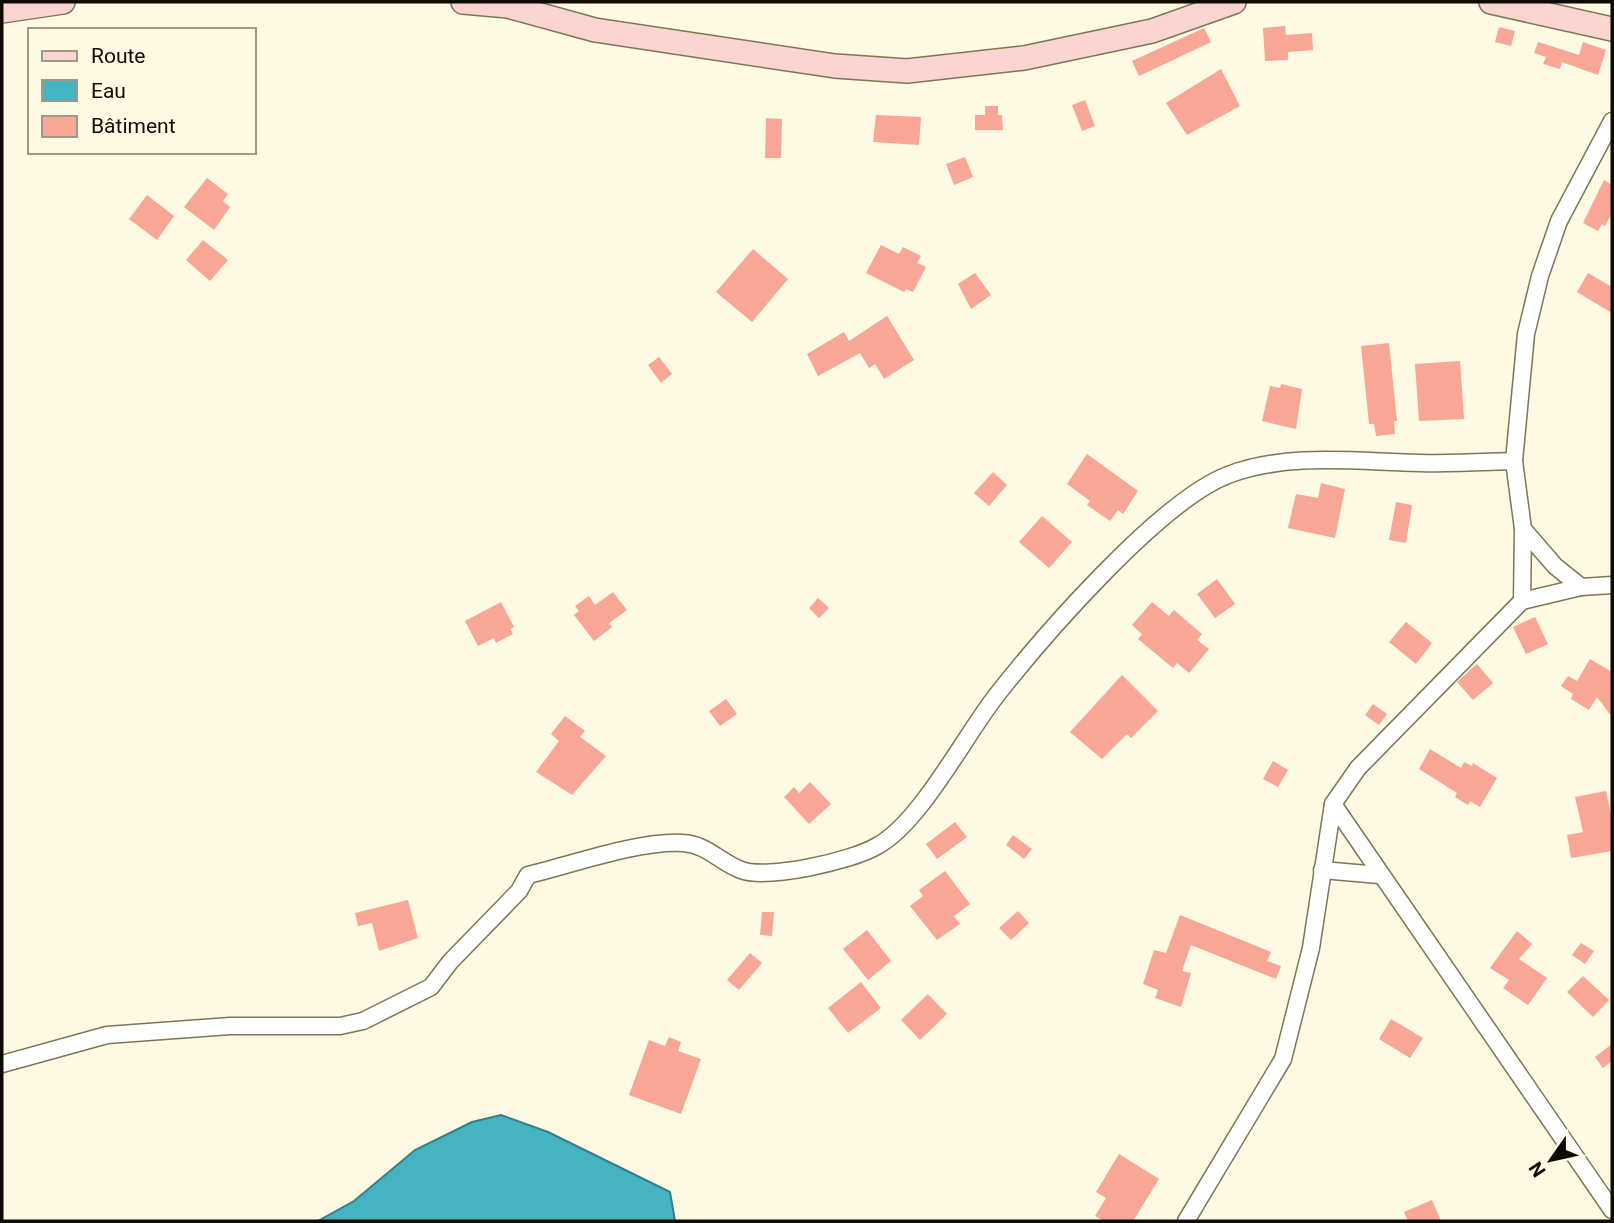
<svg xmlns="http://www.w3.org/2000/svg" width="1614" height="1223" font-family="Roboto,sans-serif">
<rect width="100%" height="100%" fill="#fef9e3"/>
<path fill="#45b3c1" stroke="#348188" stroke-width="2" d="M501,1115L548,1132L670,1192L675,1221H318L354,1201L415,1150L472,1122Z"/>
<g fill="#f8a696">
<path d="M1285,26L1286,35L1312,33L1313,50L1288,52V60L1265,61L1263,28Z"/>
<path d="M1499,27L1515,31L1511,46L1495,42Z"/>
<path d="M1204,28L1211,42L1139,76L1132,61Z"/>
<path d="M1538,42L1579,55L1583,42L1606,50L1598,75L1562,62L1560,69L1543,64L1546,57L1534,53Z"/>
<path d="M1221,69L1240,106L1187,135L1166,103Z"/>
<path d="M1085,100L1095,126L1082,131L1072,105Z"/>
<path d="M985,106H998V115H1002L1003,130H975V115H985Z"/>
<path d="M876,115L921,117L919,145L873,142Z"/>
<path d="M766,118L782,119L781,158H765Z"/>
<path d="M965,157L973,177L954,185L946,164Z"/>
<path d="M207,178L228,194L223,201L230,207L214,230L184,207Z"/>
<path d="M1604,180L1612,185V213L1605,226L1602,224L1598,231L1583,223Z"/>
<path d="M147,195L174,216L157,240L129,219Z"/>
<path d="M203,240L228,260L210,281L186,260Z"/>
<path d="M881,245L899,254L903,247L921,256L917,263L926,267L913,292L906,289L904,292L866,273Z"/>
<path d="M753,249L788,279L752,322L716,292Z"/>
<path d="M975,273L991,295L971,309L958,284Z"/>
<path d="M1588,273L1612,287V313L1577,292Z"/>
<path d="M887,316L914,360L884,379L875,364L869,368L860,353L818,376L807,354L844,332L849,341Z"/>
<path d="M1389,343L1397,421H1394L1395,434L1376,436L1374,424H1369L1361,346Z"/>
<path d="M659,357L672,374L661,383L648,365Z"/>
<path d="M1460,361L1464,419L1419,421L1415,364Z"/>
<path d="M1281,384L1302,389L1296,429L1262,421L1270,386L1280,388Z"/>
<path d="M1087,454L1138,491L1123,514L1118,510L1110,521L1087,505L1090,501L1067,484Z"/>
<path d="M993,472L1007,485L989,506L974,493Z"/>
<path d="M1321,483L1345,489L1335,538L1288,528L1296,494L1318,498Z"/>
<path d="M1396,502L1412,505L1406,543L1389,540Z"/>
<path d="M1042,516L1072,542L1049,568L1019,542Z"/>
<path d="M1217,579L1235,604L1215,618L1197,594Z"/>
<path d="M613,592L627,610L609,623L612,627L594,641L574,615L579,611L575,606L589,596L595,605Z"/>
<path d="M818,598L829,608L819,618L809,608Z"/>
<path d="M501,602L514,627L510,629L513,634L496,643L494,638L478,646L465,621Z"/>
<path d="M1152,602L1169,616L1174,610L1202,634L1197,640L1209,649L1189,673L1177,663L1173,668L1138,639L1142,634L1132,625Z"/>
<path d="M1535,617L1548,644L1526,654L1513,627Z"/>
<path d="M1406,622L1432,643L1416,664L1389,642Z"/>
<path d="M1590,659L1612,672V717L1597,697L1589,710L1571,699L1573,694L1561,686L1568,676L1577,681Z"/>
<path d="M1477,664L1493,683L1473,700L1457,682Z"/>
<path d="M1122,675L1158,711L1131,738L1127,734L1102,759L1070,732Z"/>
<path d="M726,699L737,714L720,726L709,711Z"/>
<path d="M1373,704L1387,714L1379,725L1365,715Z"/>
<path d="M565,716L585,731L580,737L606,756L572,795L536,772L559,741L551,734Z"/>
<path d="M1430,749L1461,768L1464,762L1472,766L1473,763L1497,778L1480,807L1470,801L1468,805L1455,797L1457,793L1419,769Z"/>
<path d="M1273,761L1288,770L1278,787L1263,779Z"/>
<path d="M810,782L831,804L809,824L784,797L794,787L799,793Z"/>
<path d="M1606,791L1612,819V851L1571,858L1567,835L1583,832L1575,797Z"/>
<path d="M955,822L967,837L937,859L926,844Z"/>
<path d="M1013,835L1032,849L1024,859L1006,845Z"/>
<path d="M945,871L970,904L954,916L960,924L937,940L910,906L923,896L919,890Z"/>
<path d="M408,900L418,938L379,951L372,923L358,926L355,913Z"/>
<path d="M1018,911L1029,923L1011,940L999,928Z"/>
<path d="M762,912H774L772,936L760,935Z"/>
<path d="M1180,915L1271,952L1267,961L1281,966L1276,979L1191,945L1182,971L1191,973L1181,1007L1155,998L1158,990L1143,984L1154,950L1166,953Z"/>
<path d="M867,930L891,961L868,980L843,949Z"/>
<path d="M1517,931L1532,944L1519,959L1547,978L1528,1005L1503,988L1509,980L1490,968Z"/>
<path d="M1581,943L1594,951L1585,964L1572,955Z"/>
<path d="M750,953L762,963L739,990L727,980Z"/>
<path d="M1583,976L1609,1000L1593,1017L1567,992Z"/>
<path d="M861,982L881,1008L848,1033L828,1008Z"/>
<path d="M928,994L947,1014L920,1040L901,1020Z"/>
<path d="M1391,1019L1423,1038L1410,1058L1379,1039Z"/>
<path d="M669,1037L681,1042L678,1051L701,1059L681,1114L629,1095L649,1040L665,1046Z"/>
<path d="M1612,1044V1061L1603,1068L1595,1057Z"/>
<path d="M1119,1154L1159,1179L1133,1221H1104L1095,1216L1106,1198L1096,1192Z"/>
<path d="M1432,1200L1441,1221H1408L1404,1212Z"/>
</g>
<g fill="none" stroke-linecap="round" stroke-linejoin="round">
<g stroke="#7e7755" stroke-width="19">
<g id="street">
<path d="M1523,529L1555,566L1581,587"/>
<path d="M1522,601L1523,529L1514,461L1526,334L1540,276L1559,221L1612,121"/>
<path d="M1333,804L1612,1210"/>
<path d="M1322,870L1379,875"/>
<path d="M2,1064L107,1035L230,1026H340L363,1021L431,987L450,962L519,891L528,875C571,865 640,840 683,843C706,844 720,862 741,870C767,880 852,861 877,846C920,823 964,737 996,696C1043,636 1160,501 1228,475C1288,452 1358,462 1420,463C1452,464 1483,462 1514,461"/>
<path d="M1186,1221L1283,1059L1311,948L1333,804L1358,768L1522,601L1581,587L1612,585"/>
</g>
</g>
<g stroke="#7e7755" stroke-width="26">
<g id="secondary">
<path d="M463,2L508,6L595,30L835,66L907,71L1024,58L1152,31L1234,2"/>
<path d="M1491,2L1612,29"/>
<path d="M2,11L63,2"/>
</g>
</g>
<use href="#street" stroke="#fff" stroke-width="16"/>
<use href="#secondary" stroke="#fad5d1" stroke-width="23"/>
</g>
<rect width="1614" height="1223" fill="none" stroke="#0e0b02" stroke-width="7"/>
<rect x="28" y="28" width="228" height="126" fill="#fef9e3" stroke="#9e9a89" stroke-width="2"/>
<rect x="42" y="51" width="35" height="10" fill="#fad5d1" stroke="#9e9a89" stroke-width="2"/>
<text x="91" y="63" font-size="21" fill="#0e0b02">Route</text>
<rect x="42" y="80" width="35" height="21" fill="#45b3c1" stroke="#9e9a89" stroke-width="2"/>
<text x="91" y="98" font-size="21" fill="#0e0b02">Eau</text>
<rect x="42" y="116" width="35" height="21" fill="#f8a696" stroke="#9e9a89" stroke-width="2"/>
<text x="91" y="133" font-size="21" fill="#0e0b02">Bâtiment</text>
<g transform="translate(1551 1160) rotate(236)" stroke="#fef9e3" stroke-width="5" paint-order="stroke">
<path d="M0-5L12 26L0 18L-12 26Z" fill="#0e0b02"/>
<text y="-10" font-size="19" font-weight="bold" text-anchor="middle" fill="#0e0b02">N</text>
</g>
</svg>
